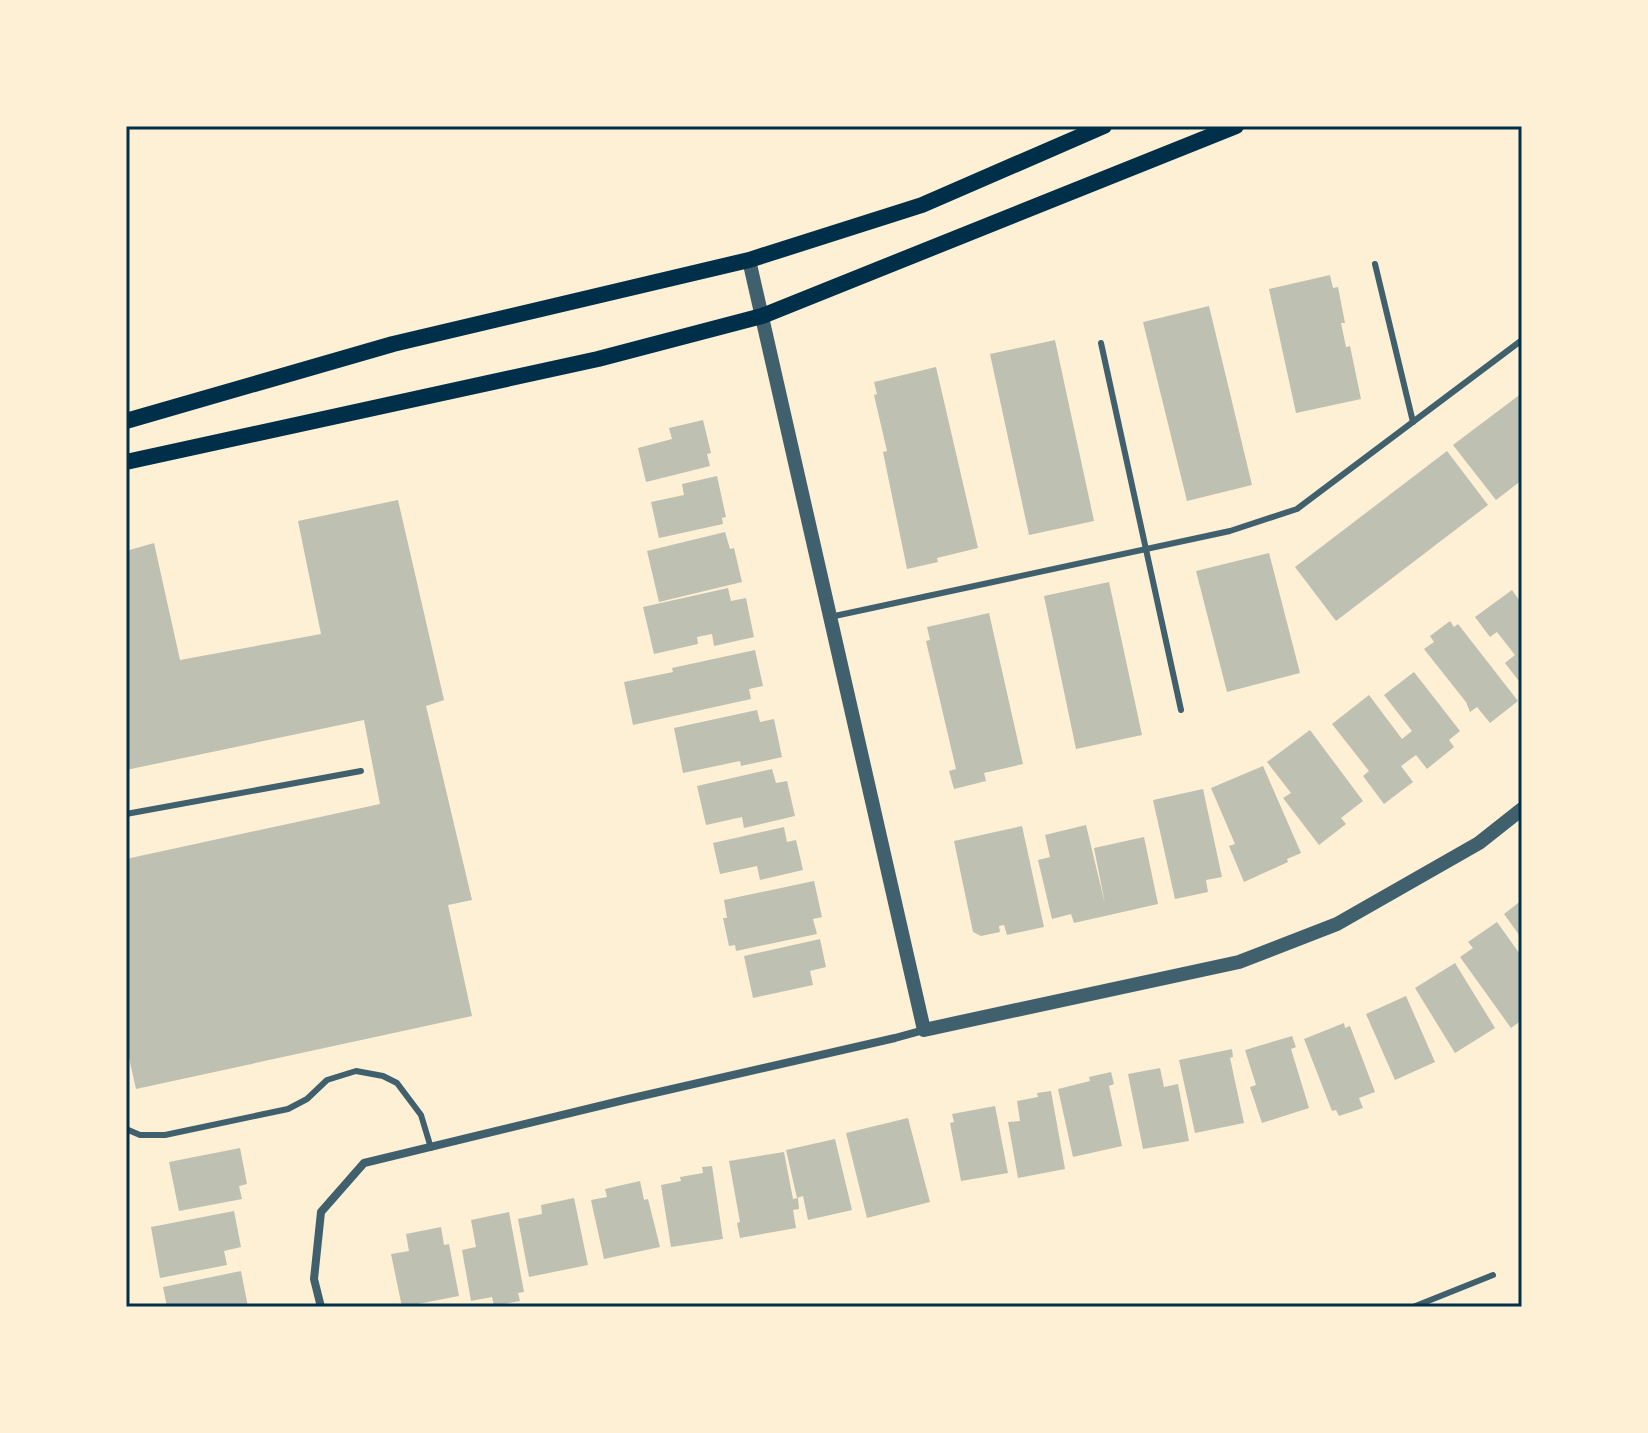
<svg xmlns="http://www.w3.org/2000/svg" width="1648" height="1433" font-family="Rubik,sans-serif">
<rect width="100%" height="100%" fill="#fdf0d5"/>
<g fill="#bec0b2">
<path d="M1330,275L1333,288L1338,287L1345,323H1341L1346,347L1350,346L1361,399L1296,413L1269,289Z"/>
<path d="M1209,306L1252,485L1187,501L1143,322Z"/>
<path d="M1055,340L1094,521L1029,535L990,354Z"/>
<path d="M936,367L978,548L937,558L938,562L907,569L883,452L887,451L874,395L877,394L874,382Z"/>
<path d="M1522,393V480L1496,500L1453,445Z"/>
<path d="M703,420L711,453L707,454L710,466L646,482L638,448L672,439L669,428Z"/>
<path d="M1447,451L1488,505L1336,621L1295,567Z"/>
<path d="M717,476L726,517L722,518L723,524L659,538L651,502L684,495L682,484Z"/>
<path d="M398,500L444,700L426,706L472,900L448,905L472,1016L136,1089L126,1044V859L380,804L364,720L126,770V551L154,543L180,660L321,634L298,521Z"/>
<path d="M725,532L730,549L734,548L742,582L659,602L647,551Z"/>
<path d="M1269,553L1300,673L1227,692L1196,571Z"/>
<path d="M1109,582L1142,735L1076,749L1044,596Z"/>
<path d="M728,588L731,601L746,598L754,637L714,646L712,634L697,637L698,644L654,654L643,607Z"/>
<path d="M1512,590L1522,604V685L1505,663L1515,655L1497,632L1490,637L1475,617Z"/>
<path d="M989,613L1023,764L984,773L986,781L954,789L949,771L956,769L926,641L930,640L927,627Z"/>
<path d="M1450,621L1454,627L1458,624L1518,701L1490,723L1477,707L1470,712L1466,702L1424,649L1434,642L1430,636Z"/>
<path d="M755,650L763,686L749,689L751,699L633,725L624,682L673,672L672,668Z"/>
<path d="M1414,672L1460,731L1449,740L1454,747L1427,769L1416,755L1401,766L1413,782L1384,804L1363,776L1369,771L1332,724L1369,695L1402,739L1412,731L1384,695Z"/>
<path d="M757,710L760,722L774,719L782,757L741,766L740,761L683,773L674,728Z"/>
<path d="M1310,730L1363,801L1341,818L1346,824L1319,845L1283,798L1291,793L1267,762Z"/>
<path d="M1263,766L1301,853L1287,859L1288,862L1244,882L1229,846L1235,844L1211,788Z"/>
<path d="M772,769L776,783L787,781L795,816L744,828L742,817L706,825L697,786Z"/>
<path d="M1203,789L1222,877L1206,880L1208,892L1175,899L1153,800Z"/>
<path d="M1086,825L1105,904L1094,848L1144,837L1158,904L1074,923L1071,914L1052,919L1038,860L1050,857L1045,835Z"/>
<path d="M1022,826L1044,927L1007,935L1004,925L999,926L1000,932L981,936L973,932L954,841Z"/>
<path d="M784,827L787,842L796,840L803,870L760,880L757,866L720,874L713,843Z"/>
<path d="M814,881L822,917L813,919L817,934L736,951L735,945L729,946L723,918H727L724,900Z"/>
<path d="M1522,900V939L1504,914Z"/>
<path d="M1497,922L1522,957V1020L1511,1028L1460,957L1473,948L1468,942Z"/>
<path d="M820,939L826,967L810,971L813,985L753,998L744,956Z"/>
<path d="M1455,963L1495,1028L1455,1053L1415,988Z"/>
<path d="M1406,996L1435,1062L1395,1080L1366,1014Z"/>
<path d="M1344,1023L1345,1028L1350,1026L1375,1092L1359,1098L1363,1108L1339,1116L1336,1110L1332,1111L1304,1039Z"/>
<path d="M1292,1036L1296,1047L1291,1049L1309,1108L1262,1123L1250,1087L1256,1085L1245,1050Z"/>
<path d="M1232,1049L1233,1057L1230,1058L1244,1123L1195,1133L1179,1060Z"/>
<path d="M1160,1068L1164,1087L1178,1084L1189,1141L1143,1149L1128,1074Z"/>
<path d="M1111,1072L1114,1084L1109,1086L1122,1146L1073,1157L1058,1089L1090,1081L1089,1077Z"/>
<path d="M1051,1091L1065,1169L1018,1178L1008,1122L1020,1121L1017,1101L1038,1097L1037,1093Z"/>
<path d="M995,1106L1008,1173L961,1181L950,1123L954,1122L952,1114Z"/>
<path d="M908,1118L930,1202L867,1218L846,1133Z"/>
<path d="M835,1139L852,1210L808,1220L803,1196L797,1198L786,1150Z"/>
<path d="M240,1148L247,1184L239,1186L242,1199L179,1211L169,1162Z"/>
<path d="M784,1152L793,1199L798,1198L799,1209L793,1210L796,1228L740,1238L737,1223L740,1222L729,1161Z"/>
<path d="M712,1166L723,1239L671,1247L661,1185L681,1181L680,1177L703,1173L702,1167Z"/>
<path d="M640,1181L644,1200L648,1199L660,1247L604,1259L591,1200L607,1197L605,1189Z"/>
<path d="M574,1198L588,1265L529,1277L518,1219L542,1214L541,1205Z"/>
<path d="M234,1211L241,1247L224,1251L227,1265L160,1278L151,1227Z"/>
<path d="M509,1212L524,1292L518,1293L520,1301L494,1306L492,1297L471,1301L462,1250L476,1247L471,1220Z"/>
<path d="M441,1227L444,1245L449,1244L459,1296L402,1307L391,1254L409,1251L406,1234Z"/>
<path d="M241,1271L248,1307H167L163,1287Z"/>
</g>
<g fill="none" stroke-linecap="round" stroke-linejoin="round">
<g stroke="#3f606c" stroke-width="6">
<path d="M1375,264L1413,422"/>
<path d="M1101,343L1181,710"/>
<path d="M830,617L1230,531L1297,509L1522,340"/>
<path d="M126,814L361,771"/>
<path d="M126,1129L140,1135H165L288,1109L307,1099L327,1080L356,1071L383,1076L397,1083L421,1115L431,1148"/>
<path d="M1413,1307L1493,1275"/>
</g>
<path stroke="#3f606c" stroke-width="8" d="M321,1307L314,1279L321,1212L364,1163L624,1100L895,1038L924,1030"/>
<path stroke="#3f606c" stroke-width="14" d="M749,260L924,1030L1239,962L1337,924L1479,843L1522,809"/>
<g stroke="#003049" stroke-width="16">
<path d="M126,421L393,344L749,260L922,205L1104,126"/>
<path d="M126,462L598,359L762,316L1236,126"/>
</g>
</g>
<rect width="1648" height="1433" fill="none" stroke="#fdf0d5" stroke-width="256"/>
<rect x="128" y="128" width="1392" height="1177" fill="none" stroke="#003049" stroke-width="3"/>
</svg>
